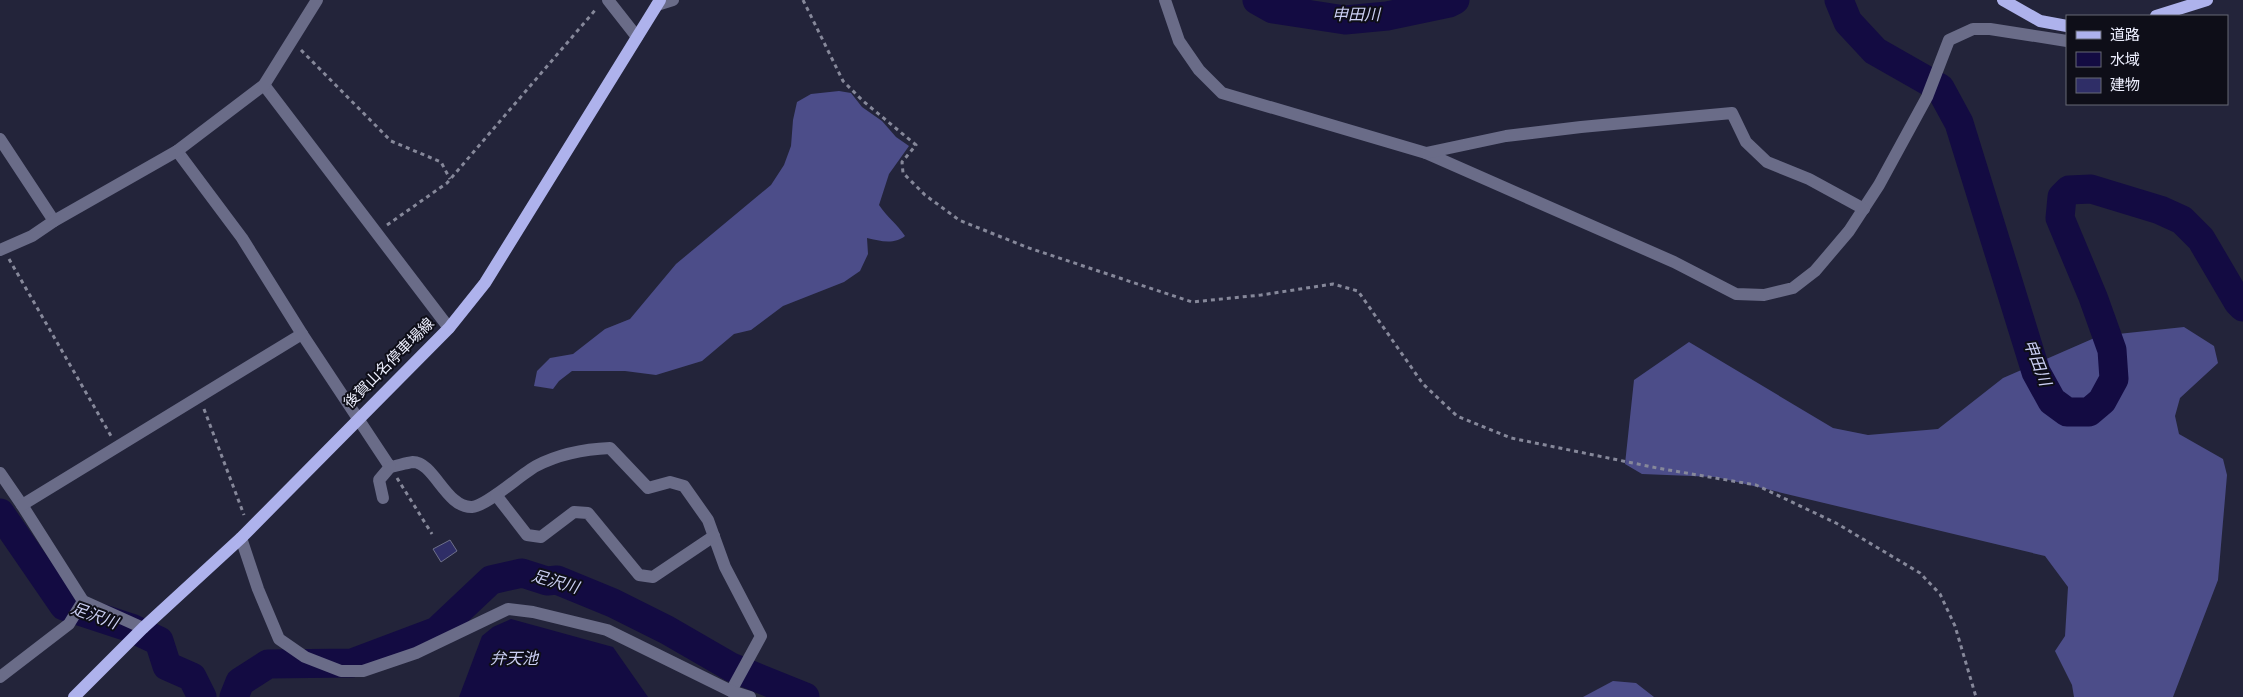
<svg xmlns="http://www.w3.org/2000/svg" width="2243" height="697" font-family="Overpass,'Noto Sans JP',sans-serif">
<rect width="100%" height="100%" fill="#23243a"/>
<g fill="#4c4d89">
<path d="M839,91L851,93L862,107L882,121L896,137L909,146L889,174L879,205C887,217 897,224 905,236C894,245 880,241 867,238L868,254L860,271L844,282L783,306L751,330L734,334L702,361L656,375L625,371H572L559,381L553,389L534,386L537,371L550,358L573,354L605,329L630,319L676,264L771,185L784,165L791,146L793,120L797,102L811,94Z"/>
<path d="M2184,327L2214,346L2218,363L2180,398L2175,416L2179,434L2223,459L2227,475L2218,580L2173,697H2074L2072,685L2055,651L2065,636L2068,587L2045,556L1716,477L1642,474L1625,464L1634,380L1689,342L1833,428L1868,435L1938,429L2003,378L2099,336Z"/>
<path d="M1613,681L1636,683L1654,697H1583Z"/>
</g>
<path fill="#130b42" d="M511,619L613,647L648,697H459L482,636L493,627Z"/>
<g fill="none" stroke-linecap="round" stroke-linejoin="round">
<g stroke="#130b42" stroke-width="29">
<path d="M1257,0L1273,9L1345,20L1387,16L1449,3L1455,0"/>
<path d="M1839,0L1848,22L1875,51L1940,88L1959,123L2036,372L2052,401L2067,412H2089L2102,401L2114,379L2112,350L2093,297L2060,218L2062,197L2069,190L2091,189L2160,210L2182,220L2201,239L2238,302L2243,307"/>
<path d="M0,513L64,606L131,628L159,641L167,666L192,677L202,697"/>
<path d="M234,697L240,682L268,664L352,663L437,631L491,580L522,573L547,581L557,580L613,603L667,630L731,667L805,697"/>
</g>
</g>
<path fill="#2f2e67" stroke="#6e708a" d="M450,540L457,551L441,562L433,549Z"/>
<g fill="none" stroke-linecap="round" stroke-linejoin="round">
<g stroke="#86889a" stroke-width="3" stroke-dasharray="4 4" stroke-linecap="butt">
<path d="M803,0L843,81L863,101L916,145L902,162L903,173L925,195L959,220L1026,247L1192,302L1261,295L1333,284L1358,291L1423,384L1457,416L1511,438L1657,468L1756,485L1836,523L1920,573L1940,594L1955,626L1976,697"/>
<path d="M301,50L391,141L441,162L450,179"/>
<path d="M387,225L447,183L597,8"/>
<path d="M9,259L111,436"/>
<path d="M204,409L244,515"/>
<path d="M397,478L432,534"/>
</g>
<g stroke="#6a6c88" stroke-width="12">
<path d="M608,0L637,37"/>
<path d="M1165,0L1179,41L1199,70L1222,93L1426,153L1674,262L1736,294L1764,295L1793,288L1815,271L1849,231L1879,185L1927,97L1949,40L1973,29H1990L2067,41"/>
<path d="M657,5L673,0"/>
<path d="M264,85L449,328"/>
<path d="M0,139L54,221"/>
<path d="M177,151L242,238L302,334L390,467C397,466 405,463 413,462C434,462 446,508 472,507C487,506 521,474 536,466C559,454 585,449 610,448L648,488L670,482L684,486L708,520L725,567L761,636L731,691"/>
<path d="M1426,153L1506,136L1581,127L1732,113L1746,142L1767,162L1809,179L1864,209"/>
<path d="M0,250L32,236L54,221L177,151L264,85L317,0"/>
<path d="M0,473L22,505L83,601L143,628"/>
<path d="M496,495L527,535L541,537L574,512L588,513L639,575L653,577L714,536"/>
<path d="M383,498L379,480L390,467"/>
<path d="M22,505L302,334"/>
<path d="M241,538L258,589L279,639L305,657L341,671H363L416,653L508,609L533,612L607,630L731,691L750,697"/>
<path d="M0,677L69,624L83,601"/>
</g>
<g stroke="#aeb2ec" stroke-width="12">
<path d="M2003,0L2040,21L2067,26"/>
<path d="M2156,16L2207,0"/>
<path d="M74,697L143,628L241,538L449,328L485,283L660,0"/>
</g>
</g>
<g text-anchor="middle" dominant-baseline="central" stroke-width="4" stroke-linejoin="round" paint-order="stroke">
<g font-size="15" fill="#eceefd" stroke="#0e0e18">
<text transform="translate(390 364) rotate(-45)">後賀山名停車場線</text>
</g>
<g font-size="16" font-style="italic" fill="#ccd0f4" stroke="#0e0e18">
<text x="1356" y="16">申田川</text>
<text transform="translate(2036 363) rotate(69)">申田川</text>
<text transform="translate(555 583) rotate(16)">足沢川</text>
<text transform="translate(94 617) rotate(20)">足沢川</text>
<text x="514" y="660">弁天池</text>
</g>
</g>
<rect x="2066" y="15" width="162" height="90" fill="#0e0e18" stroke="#676874"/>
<rect x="2076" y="31" width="25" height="8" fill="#aeb2ec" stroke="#676874"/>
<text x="2110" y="40" font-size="15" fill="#eceefd">道路</text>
<rect x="2076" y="52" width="25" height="15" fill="#130b42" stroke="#676874"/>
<text x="2110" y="65" font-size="15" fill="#eceefd">水域</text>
<rect x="2076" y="78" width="25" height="15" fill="#2f2e67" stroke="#676874"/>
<text x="2110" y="90" font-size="15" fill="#eceefd">建物</text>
</svg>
